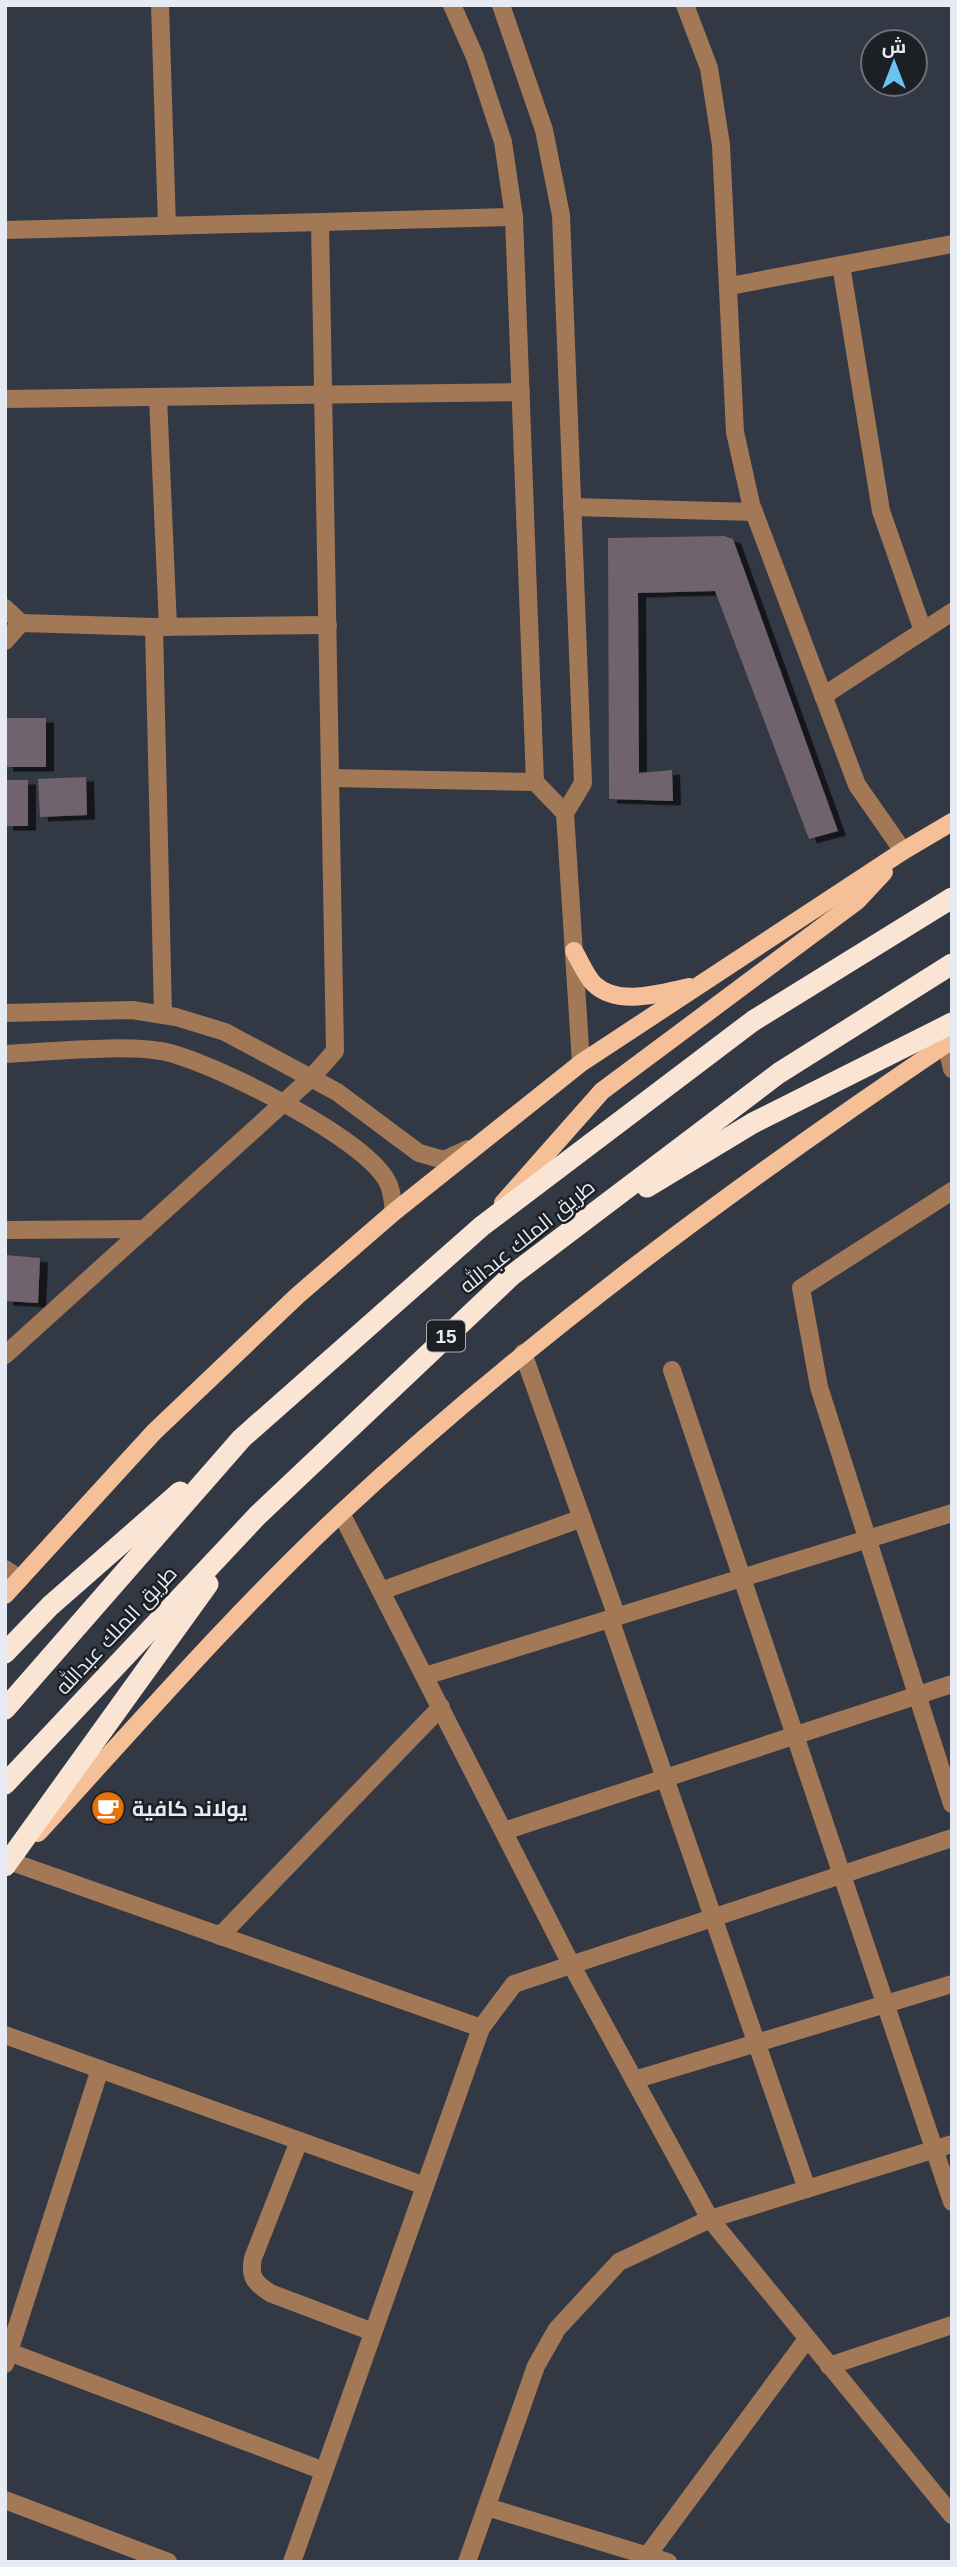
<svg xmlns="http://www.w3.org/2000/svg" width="957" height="2567" font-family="Arial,Cairo,sans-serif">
<defs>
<filter id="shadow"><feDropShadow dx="8" dy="4.5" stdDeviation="0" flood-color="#0009"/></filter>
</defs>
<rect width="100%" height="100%" fill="#323844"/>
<g fill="#6f636d" filter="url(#shadow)">
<path d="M724,536L733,539L838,831L809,839L715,591L638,593L639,773L672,770L673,801L609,799L608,538Z"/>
<rect x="5" y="718" width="41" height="49"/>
<path d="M86,777L87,815L40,817L38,779Z"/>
<rect x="5" y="780" width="23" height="46"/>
<path d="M5,1255L40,1258L38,1303L5,1301Z"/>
</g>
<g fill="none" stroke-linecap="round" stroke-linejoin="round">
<g stroke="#a37857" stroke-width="18">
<path d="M160,5L167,226"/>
<path d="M452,5L475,57L503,142L514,217L535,782L565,813"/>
<path d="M501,5L544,130L561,215L583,783L565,813L581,1063"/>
<path d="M685,5L709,68L721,145L735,432L751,504L857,785L903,851"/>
<path d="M5,230L514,217"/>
<path d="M841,265L881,511L923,631"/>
<path d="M730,286L952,244"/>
<path d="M158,397L168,627"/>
<path d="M5,399L521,392"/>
<path d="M572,507L754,512"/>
<path d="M5,608L21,623L5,641"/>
<path d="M21,623L154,627L328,625"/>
<path d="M154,627L163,1015"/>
<path d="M823,696L952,612"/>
<path d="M330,778L535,782"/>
<path d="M5,1013L132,1010L176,1017L225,1032L337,1092L419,1153L444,1160L468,1149"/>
<path d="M946,1043L952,1069"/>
<path d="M5,1054C48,1052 131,1043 170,1053C219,1066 363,1137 387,1181C392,1189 393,1203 394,1212"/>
<path d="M952,1191L801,1288L819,1387L952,1804"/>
<path d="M5,1230L145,1229"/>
<path d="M523,1353L617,1617"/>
<path d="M5,1355L311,1078L335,1051L320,222"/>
<path d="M672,1370L952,2202"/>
<path d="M341,1513L572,1966L710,2219L952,2515"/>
<path d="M5,1569L20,1579"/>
<path d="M381,1591L582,1518"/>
<path d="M610,1619L807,2189"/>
<path d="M425,1676L952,1513"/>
<path d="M504,1831L952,1684"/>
<path d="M12,1862L481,2028"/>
<path d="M220,1936L441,1707"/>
<path d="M5,2035L425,2186"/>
<path d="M634,2080L952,1984"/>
<path d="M299,2141L253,2258C249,2277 255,2283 270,2293L373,2332"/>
<path d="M9,2352L324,2471"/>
<path d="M5,2364L100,2069"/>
<path d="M829,2366L952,2325"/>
<path d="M5,2500L168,2562"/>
<path d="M487,2507L668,2562"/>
<path d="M647,2556L807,2339"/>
<path d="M292,2562L481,2028L514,1984L952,1838"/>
<path d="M467,2562L536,2366L557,2329L619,2262L710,2219L952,2144"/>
</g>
<g stroke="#f5c097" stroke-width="18">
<path d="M574,951C580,961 586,976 594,984C618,1007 661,993 689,987"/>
<path d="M503,1203L602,1091L857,901L884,872"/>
<path d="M5,1595L154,1432L297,1296L394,1212L581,1063L903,851L952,822"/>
<path d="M38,1833C137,1725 233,1614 340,1514C529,1338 738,1184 952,1040"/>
</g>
<g stroke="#fae5d5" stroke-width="21">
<path d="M647,1187L753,1123L952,1023"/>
<path d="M5,1653L50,1606L180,1492"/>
<path d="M5,1709L242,1438L482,1226L753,1021L952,898"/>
<path d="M5,1784L258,1515L511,1276L779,1073L952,964"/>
<path d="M5,1866L208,1584"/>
</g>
</g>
<defs>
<g id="cafe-disc" transform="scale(1.75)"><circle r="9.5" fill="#e8710a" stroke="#1c1f24"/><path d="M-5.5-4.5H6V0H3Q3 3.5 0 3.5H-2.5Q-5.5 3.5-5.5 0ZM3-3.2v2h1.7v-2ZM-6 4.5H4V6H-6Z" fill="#fff"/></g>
</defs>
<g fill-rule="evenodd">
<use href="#cafe-disc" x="108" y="1808"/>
</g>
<g text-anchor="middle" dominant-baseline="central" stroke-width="5" stroke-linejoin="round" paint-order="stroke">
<rect fill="#1c1f24" stroke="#a9adb4" stroke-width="2" x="427" y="1320.5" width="38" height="31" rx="5"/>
<g font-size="19" font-weight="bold" fill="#e6eaf2">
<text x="446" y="1336">15</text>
</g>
<g font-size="21" fill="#e6eaf2" stroke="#1c1f24">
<text transform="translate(527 1236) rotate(-39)">طريق الملك عبدالله</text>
<text transform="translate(116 1630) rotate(-47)">طريق الملك عبدالله</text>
</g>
<g font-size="21" font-weight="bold" fill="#e6eaf2" stroke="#1c1f24" text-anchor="start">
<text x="132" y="1808">يولاند كافية</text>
</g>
</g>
<rect width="957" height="2567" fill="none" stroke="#e6eaf2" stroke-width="14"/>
<g transform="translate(894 63)"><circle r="33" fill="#1c1f24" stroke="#6d7076" stroke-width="2"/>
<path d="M0-5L12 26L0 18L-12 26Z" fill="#68c4f0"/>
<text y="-10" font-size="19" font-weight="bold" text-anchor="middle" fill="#e6eaf2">ش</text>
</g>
</svg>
